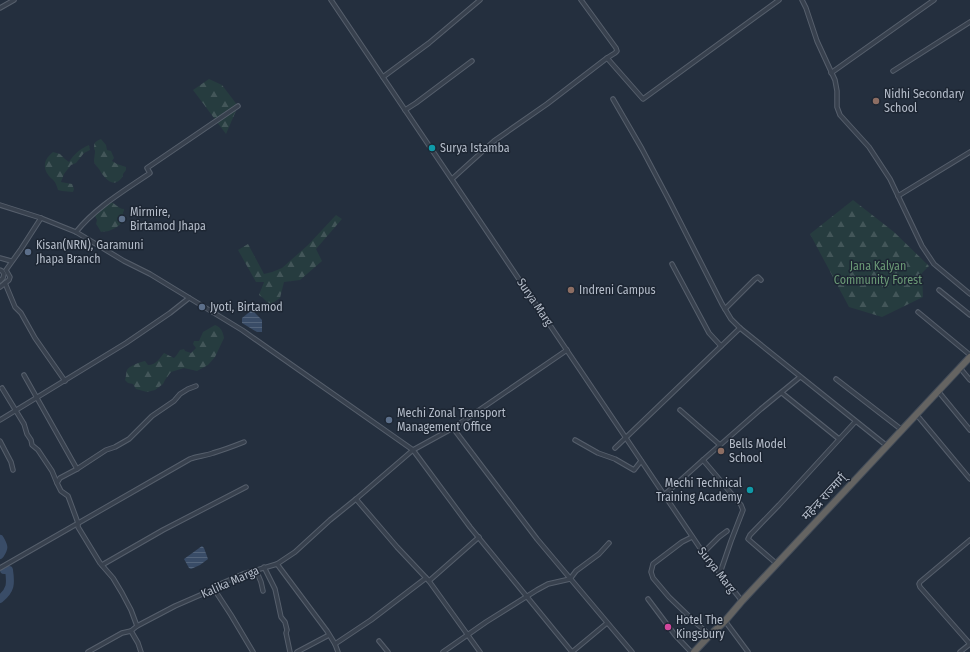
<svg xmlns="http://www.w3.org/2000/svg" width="970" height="652" font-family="'Fira Sans Condensed','Noto Sans Devanagari',sans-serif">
<defs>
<pattern id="forest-firs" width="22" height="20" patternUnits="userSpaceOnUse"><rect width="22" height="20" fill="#263c3f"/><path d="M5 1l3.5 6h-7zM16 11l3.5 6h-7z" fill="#435659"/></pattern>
<pattern id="water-rules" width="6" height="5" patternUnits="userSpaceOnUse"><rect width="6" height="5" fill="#394c67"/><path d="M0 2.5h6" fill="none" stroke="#53647b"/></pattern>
</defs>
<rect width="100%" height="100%" fill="#242f3e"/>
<g fill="url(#forest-firs)">
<path d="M209,79L222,85L238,106L226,134L193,90Z"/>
<path d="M101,139L106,145L107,150L111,151L114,158L112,161L117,164L126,167V170L123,174V176C114,190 105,179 99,169C97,166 94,164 94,161C94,158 95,154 95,151L94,148C94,142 96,141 101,139Z"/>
<path d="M89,145L90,150L84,153L76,163L71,165L64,174L61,182L72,184L74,189L73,192L62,191L58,190C57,187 56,183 54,181C53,179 50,178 49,176C42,167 44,159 53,152L60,154L65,159L69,162C74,154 80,149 89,145Z"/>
<path d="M853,200L894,232L929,266L922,273L923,297L882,317L849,307L810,234Z"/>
<path d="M108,201C115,202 118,209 124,209V211L123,212L124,221C120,225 116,228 111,230C108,232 104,231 101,232C99,229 98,226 96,224L97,220L95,216L100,208Z"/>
<path d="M336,215L342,219L316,249L322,261L300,280L284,282L280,298L270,305L263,298L259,295L264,282H256L238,250L248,244L264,274L272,272L282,268L308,245Z"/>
<path d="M215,325C221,327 223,332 224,338L215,357L208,365L197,371L184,368L171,372L165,380L163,384L155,390L147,392L136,389L133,384L128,383L125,380C126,378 126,373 127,370C129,366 140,362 145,361L148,365C156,365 159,359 164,353L174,358L176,356L180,350L184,349L185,351L191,353L196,348L193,344L194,341H199L203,332Z"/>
</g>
<g fill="url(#water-rules)">
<path d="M252,310L262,320V332H257L242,323V318Z"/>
<path d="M202,546L204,548L208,559L200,565L191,569L189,568L184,559Z"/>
</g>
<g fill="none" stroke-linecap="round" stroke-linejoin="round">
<g stroke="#394c67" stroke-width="8">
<path d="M0,539C4,547 5,547 0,555"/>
<path d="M0,599C11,590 11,584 9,570H4"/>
</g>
<g stroke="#565f6c" stroke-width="5.5">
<g id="minor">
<path d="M331,0L700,548L742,601"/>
<path d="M802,0L806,8L817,41L835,80L837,91V107L840,115L869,147L890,179L922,246L934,264L970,294"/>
<path d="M0,8L14,0"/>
<path d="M607,58L643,99L779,0"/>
<path d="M893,71L970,22"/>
<path d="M831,73L934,0"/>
<path d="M383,77L429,43L480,0"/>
<path d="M613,99L642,149L669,200L722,304L731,319L740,328L887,446"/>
<path d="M405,110L416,103L472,61"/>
<path d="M452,179L494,141L547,104L607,58L615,53L617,51L616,48L581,0"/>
<path d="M898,196L970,152"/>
<path d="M0,205L41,218L76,232L124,261L150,274L242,330L413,450L470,527L572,652"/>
<path d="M76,232C96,207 124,191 150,173L147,168L238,106"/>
<path d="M0,258L11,261"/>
<path d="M672,264L709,333L721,346"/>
<path d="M0,270L2,271L4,274L3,278L0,281"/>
<path d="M5,283L15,307L21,313L35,338L65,381"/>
<path d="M0,287L9,280L10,277L6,270L21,249L41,218"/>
<path d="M939,290L970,315"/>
<path d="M725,309L755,279L758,277L761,280"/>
<path d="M918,312L970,355"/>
<path d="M960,368L970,380"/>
<path d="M24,375L77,469"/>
<path d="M836,379L902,430"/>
<path d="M2,388L24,424L27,434L31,440L32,445L38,450L52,471L57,483"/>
<path d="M938,391L970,430"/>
<path d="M782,393L839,439"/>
<path d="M680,410L720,445"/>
<path d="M916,414L970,479"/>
<path d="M0,420L126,343L170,313L189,298"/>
<path d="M453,428L537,539L632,652"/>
<path d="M575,440L598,453L615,459L634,470L641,461"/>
<path d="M0,441L11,462L13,470"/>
<path d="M615,448L740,328"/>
<path d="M703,460L741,505L743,510L731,541L720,573"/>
<path d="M664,495L703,460L761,409L800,377"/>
<path d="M356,499L397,547L429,581L480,652"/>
<path d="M692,537L682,542L653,564L651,572L653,578L669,597L696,623L710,635"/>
<path d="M970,540L920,582L919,584L920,587L970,644"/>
<path d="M703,553L719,537L727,531"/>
<path d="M277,564L295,552L330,520L356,499L413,450L453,428L567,350"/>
<path d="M777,564L748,539L750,535L779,505L855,422"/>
<path d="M102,565L163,530L246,487"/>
<path d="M264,567L275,589L281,617L285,622L287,630L286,633L290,652"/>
<path d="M0,568L190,459C197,456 205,456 213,453C223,450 234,446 244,442"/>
<path d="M256,570L261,582L263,591"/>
<path d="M429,581L479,537"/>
<path d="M214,589L231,615L253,652"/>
<path d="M648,599L675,635L691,652"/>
<path d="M725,621L748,652"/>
<path d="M137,626L131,610L122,593L113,578L100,563L78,527V523L68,496L61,491L57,483L60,478L77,469L106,450L115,447L129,439L152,416L174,401L180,394L188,389L196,386"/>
<path d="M131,631L138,643L141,652"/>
<path d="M379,641L388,652"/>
<path d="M335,644L371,620L426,578"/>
<path d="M88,652L122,633L131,631L137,626L175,606L214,589L218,585L243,574L277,564L327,631L335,644L338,652"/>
<path d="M297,652L329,635"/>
<path d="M443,652L486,622L537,590L548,584L570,579L576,571L599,554L609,543"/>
<path d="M572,652L607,623"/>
<path d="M960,652L970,644"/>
</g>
</g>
<g stroke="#434c59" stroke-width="8">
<path id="trunk" d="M694,652L710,635L725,621L742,601L970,357"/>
</g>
<use href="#minor" stroke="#38414e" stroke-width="3.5"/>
<use href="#trunk" stroke="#656462" stroke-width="6"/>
</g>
<g fill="#8d6e63" stroke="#1d2633" stroke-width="1.5">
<circle cx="876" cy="101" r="4"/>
<circle cx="571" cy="290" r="4"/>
<circle cx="721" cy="451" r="4"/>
</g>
<g fill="#0f9aa8" stroke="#1d2633" stroke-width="1.5">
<circle cx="432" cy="148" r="4"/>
<circle cx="750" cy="490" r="4"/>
</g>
<g fill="#5c6f8a" stroke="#1d2633" stroke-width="1.5">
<circle cx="122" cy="219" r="4"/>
<circle cx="28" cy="252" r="4"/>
<circle cx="202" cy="307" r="4"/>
<circle cx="389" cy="420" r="4"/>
</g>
<circle fill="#d1479c" stroke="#1d2633" stroke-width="1.5" cx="668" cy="627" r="4"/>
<g text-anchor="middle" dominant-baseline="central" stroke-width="3" stroke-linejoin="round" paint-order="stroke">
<g font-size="12" fill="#b4bcc9" stroke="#1d2633" text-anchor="start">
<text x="884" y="94">Nidhi Secondary<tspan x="884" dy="14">School</tspan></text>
<text x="440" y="148">Surya Istamba</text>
<text x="130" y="212">Mirmire,<tspan x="130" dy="14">Birtamod Jhapa</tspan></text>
<text x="36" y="245">Kisan(NRN), Garamuni<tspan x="36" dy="14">Jhapa Branch</tspan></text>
<text x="579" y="290">Indreni Campus</text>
<text x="210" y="307">Jyoti, Birtamod</text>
<text x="397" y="413">Mechi Zonal Transport<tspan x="397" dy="14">Management Office</tspan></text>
<text x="729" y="444">Bells Model<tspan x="729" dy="14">School</tspan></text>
<text x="742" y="483" text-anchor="end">Mechi Technical<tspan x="742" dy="14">Training Academy</tspan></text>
<text x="676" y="620">Hotel The<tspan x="676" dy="14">Kingsbury</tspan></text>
</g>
<g font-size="12" fill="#6b9a76" stroke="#1d2633">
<text x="878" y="266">Jana Kalyan<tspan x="878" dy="14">Community Forest</tspan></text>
</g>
<g font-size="12" fill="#b4bcc9" stroke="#1d2633">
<text transform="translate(535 302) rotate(56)">Surya Marg</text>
<text transform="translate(824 497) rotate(-47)">महेन्द्र राज्मार्ग्</text>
<text transform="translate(717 570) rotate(52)">Surya Marg</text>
<text transform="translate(230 582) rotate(-24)">Kalika Marga</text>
</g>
</g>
</svg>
